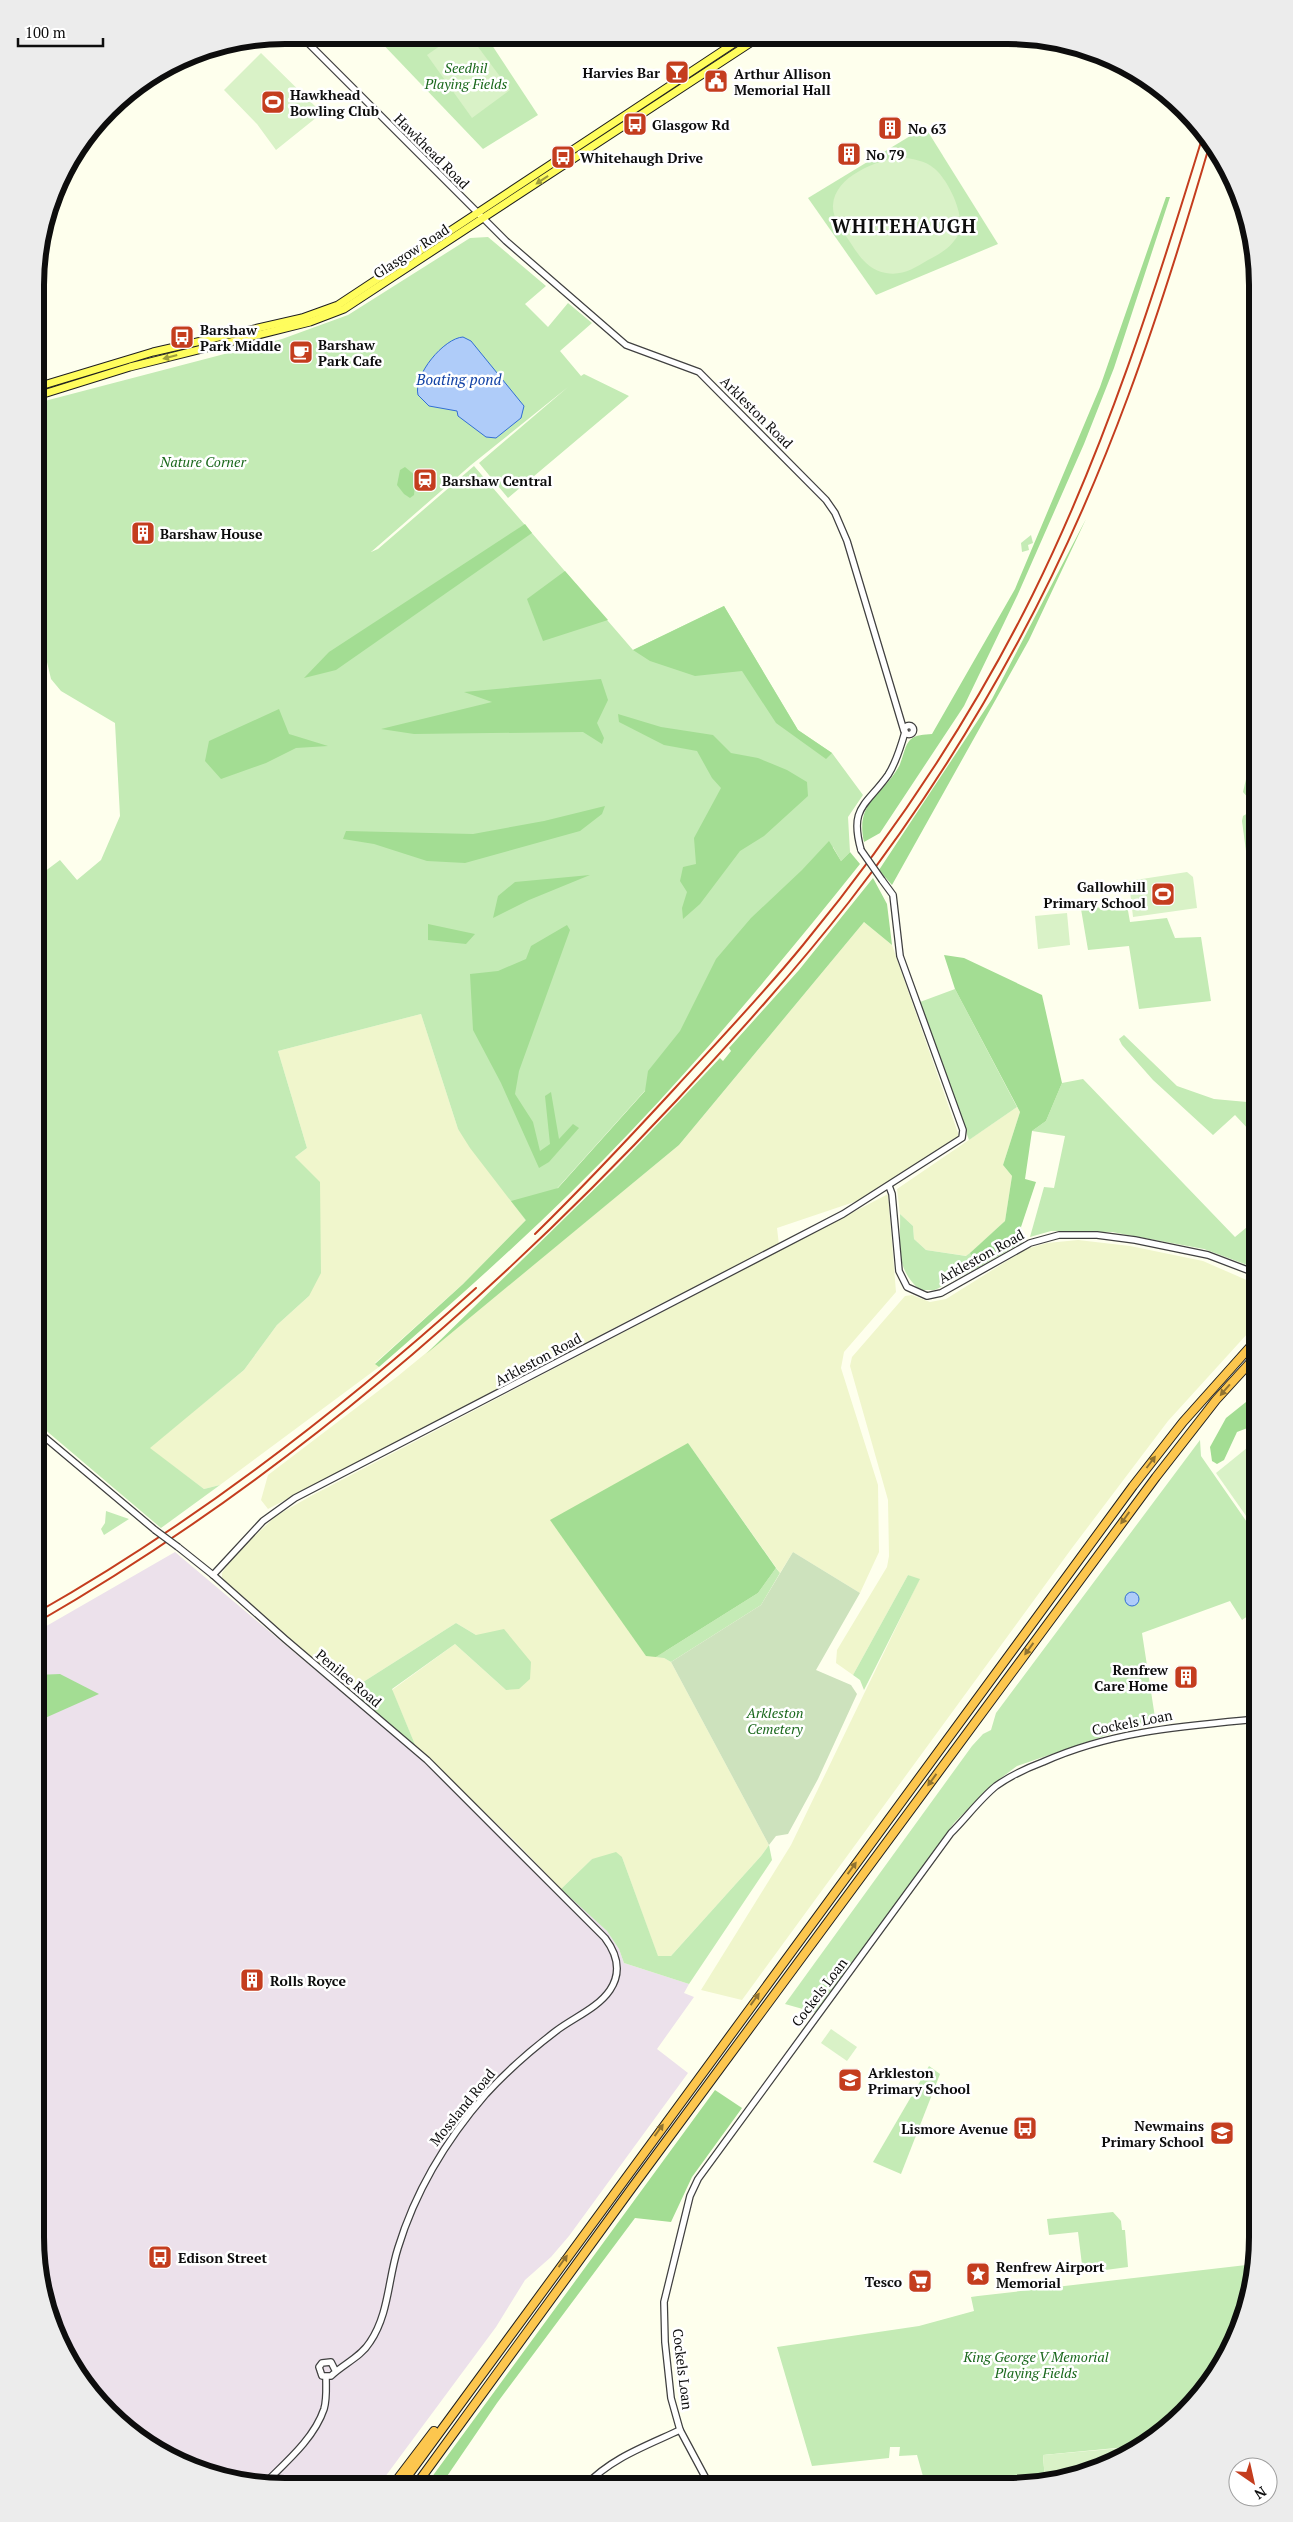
<svg xmlns="http://www.w3.org/2000/svg" width="1293" height="2522" font-family="'PT Serif',serif">
<rect width="100%" height="100%" fill="#feffed"/>
<path fill="#ece1eb" d="M175,1552L428,1765L607,1931L619,1949L624,1963L689,1984L684,1993L694,1997L657,2049L688,2073L569,2236L551,2257L525,2280L496,2327L379,2485H252L175,2461L120,2425L77,2376L48,2317L35,2237L36,1632Z"/>
<g fill="#f0f6cc">
<path d="M864,922L892,945L959,1136L860,1200L777,1228L779,1245L652,1308L268,1509L261,1500L268,1475L398,1376L679,1145Z"/>
<path d="M421,1014L458,1129L526,1220L465,1282L375,1363L379,1367L220,1485L204,1489L149,1448L244,1370L277,1325L309,1296L295,1157L307,1148L278,1051Z"/>
<path d="M1017,1107L1020,1112L1003,1165L1012,1176L1005,1221L967,1256L926,1250L914,1239L913,1226L900,1214L897,1189Z"/>
<path d="M888,1194L896,1292L844,1352L841,1368L878,1485L879,1552L860,1593L793,1552L780,1573L688,1443L664,1658L671,1662L769,1845L761,1856L671,1956L658,1957L622,1857L592,1859L561,1889L517,1843L416,1747L392,1690L455,1644L506,1690L476,1635L456,1623L349,1691L222,1578V1573L233,1556L276,1516L309,1497Z"/>
<path d="M1078,1240L1130,1246L1203,1261L1258,1285V1322L1168,1421L1072,1548L742,2000L701,1990L791,1845L919,1580L908,1575L853,1675L836,1663L837,1650L887,1567L889,1556L888,1500L850,1366L852,1357L905,1296L912,1295L930,1302L946,1299L1026,1249L1047,1243Z"/>
</g>
<g fill="#c4ebb5">
<path d="M375,36H486L538,115L483,149Z"/>
<path d="M925,127L998,244L876,295L808,198Z"/>
<path d="M488,237L546,286L525,304L548,327L568,303L592,323L560,351L581,376L584,374L629,396L508,498L479,463L568,387L471,465L371,552L378,549L474,466L633,650L724,606L798,730L832,753L863,795L848,817L850,852L841,861L833,847L685,1046L527,1222L470,1148L458,1129L421,1014L278,1051L307,1148L295,1157L320,1182L321,1273L309,1296L277,1325L244,1370L150,1448L204,1489L220,1485L161,1528L36,1422V878L60,860L77,880L101,860L120,816L115,723L61,691L51,679L43,645L37,590V403L282,339L348,315L470,238Z"/>
<path d="M1031,535L1033,543L1028,545L1029,550L1022,552L1021,543Z"/>
<path d="M1252,754L1258,792L1253,799H1249L1243,792Z"/>
<path d="M1258,812V904L1252,896L1242,821L1243,816L1248,813Z"/>
<path d="M1127,905L1130,922L1167,918L1175,938L1201,937L1211,1001L1139,1009L1129,946L1088,950L1081,909Z"/>
<path d="M955,989L1017,1107L969,1140L920,1002Z"/>
<path d="M1124,1035L1177,1086L1214,1099L1258,1103V1125L1251,1132L1235,1115L1213,1135L1153,1080L1122,1045L1119,1039Z"/>
<path d="M1083,1079L1235,1237L1258,1218V1269L1204,1249L1112,1232L1051,1231L1030,1237L1044,1187L1054,1188L1065,1136L1032,1131L1046,1121L1062,1083Z"/>
<path d="M900,1214L913,1226L914,1239L926,1250L966,1256L970,1253L975,1269L935,1290H920C894,1267 901,1247 900,1214Z"/>
<path d="M1200,1440L1201,1456L1258,1538V1609L1242,1620L1230,1601L1142,1633L1156,1724L1116,1732L1017,1766L993,1784L954,1823L817,2013L785,2004L972,1746L983,1734L991,1730L996,1713Z"/>
<path d="M106,1511L129,1519L104,1535L101,1529L105,1523Z"/>
<path d="M776,1568L780,1573L761,1605L671,1662L664,1658L656,1657L758,1593Z"/>
<path d="M908,1575L920,1579L864,1690L860,1680L853,1675Z"/>
<path d="M456,1623L476,1635L504,1629L531,1662L530,1679L519,1689L506,1690L455,1644L392,1689L416,1747L349,1691Z"/>
<path d="M769,1845L772,1860L689,1984L624,1963L619,1949L607,1931L561,1889L592,1859L616,1852L622,1857L658,1956H671L761,1856Z"/>
<path d="M929,2066L940,2074L901,2174L873,2162Z"/>
<path d="M1113,2212L1121,2221L1122,2230H1125L1128,2267L1083,2273L1078,2232L1049,2235L1047,2219Z"/>
<path d="M1255,2264L1239,2332L1206,2389L1147,2445L1043,2455L1045,2481L1008,2487H926L917,2455L899,2456L900,2447H890L889,2458L812,2466L777,2347L919,2326L974,2311L971,2297L978,2296Z"/>
</g>
<g fill="#a3dd93">
<path d="M1166,197H1170L1114,368L1084,444L1018,594L964,706L880,833L864,842C855,802 882,796 898,768C903,760 904,746 910,740C916,734 924,735 932,734L1015,589L1100,387Z"/>
<path d="M405,467L416,476L414,495L410,498L404,494L397,485L400,470Z"/>
<path d="M1086,519L1029,640L892,885L879,870L992,699Z"/>
<path d="M525,524L532,533L336,670L304,678L329,652Z"/>
<path d="M565,571L608,620L543,641L527,599Z"/>
<path d="M724,606L798,730L832,753L826,759L776,723L742,671L695,676L650,661L633,650Z"/>
<path d="M601,679L608,700L597,723L604,738L602,744L583,732L414,734L381,729L492,702L464,692Z"/>
<path d="M279,709L289,734L328,746L296,748L266,763L221,779L205,761L209,741Z"/>
<path d="M618,714L661,727L713,735L731,753L758,758L787,770L807,782L808,796L764,836L740,851L700,904L683,919L682,908L687,892L680,881L683,867L696,864L694,838L721,788L712,778L697,751L664,745L619,722Z"/>
<path d="M605,806L602,814L580,831L465,863L427,861L374,844L343,839L346,831L473,834L544,821Z"/>
<path d="M1258,820V894C1253,876 1245,834 1258,820Z"/>
<path d="M829,841L841,861L850,852L860,864C787,955 713,1045 632,1130C553,1214 466,1291 379,1367L375,1364L463,1284L526,1220L511,1201L558,1188L645,1091L648,1071L680,1031L716,959L751,918L802,870Z"/>
<path d="M590,875L529,900L493,918L498,896L515,882Z"/>
<path d="M873,878L887,904L892,945L864,922L679,1145L426,1354L618,1166L720,1058L723,1061L731,1051L729,1048L799,970Z"/>
<path d="M428,924L475,934L466,944L428,940Z"/>
<path d="M567,925L570,930L519,1071L515,1094L533,1122L540,1151L550,1144L545,1096L551,1092L559,1139L573,1124L579,1128L549,1162L539,1168L501,1083L473,1030L470,974L498,971L526,959L531,946Z"/>
<path d="M944,955L964,958L1042,995L1062,1083L1046,1121L1032,1131L1025,1179L1036,1182L1021,1227L1023,1242L975,1269L970,1253L1005,1221L1012,1176L1003,1165L1020,1112L955,989Z"/>
<path d="M1258,1373V1424L1237,1432L1224,1460L1217,1464L1212,1461L1210,1447L1226,1418L1251,1398Z"/>
<path d="M688,1443L776,1568L758,1593L656,1657L646,1656L550,1520Z"/>
<path d="M60,1674L99,1694L36,1722V1675Z"/>
<path d="M715,2090L742,2108L692,2177L671,2222L635,2218L497,2403L441,2485H426Z"/>
</g>
<path fill="#cde2bd" d="M793,1552L860,1593L816,1670L851,1685L857,1694L818,1779L788,1834L776,1836L769,1845L671,1662L761,1605Z"/>
<g fill="#d9f2c7">
<path d="M454,36H470L510,90L472,118L427,55Z"/>
<path d="M261,53L322,113L276,150L257,124L224,90Z"/>
<path d="M900,157C912,159 925,160 935,169C949,181 968,220 957,237C949,249 941,253 928,260C915,268 902,276 886,273C868,270 859,256 850,242C843,231 832,219 833,205C835,176 876,161 900,157Z"/>
<path d="M1187,872L1193,877L1197,908L1133,917L1129,881Z"/>
<path d="M1067,913L1070,945L1038,949L1035,916Z"/>
<path d="M1258,1439V1533L1216,1473Z"/>
<path d="M831,2029L857,2047L847,2061L821,2043Z"/>
<path d="M1145,2446L1088,2474L1045,2481L1043,2455Z"/>
</g>
<g fill="#afccf9" stroke="#326ed4">
<path d="M463,337L471,341L524,406L521,418L496,438L486,437L458,416L457,411L429,406L418,395C413,375 444,338 463,337Z"/>
<circle cx="1132" cy="1599" r="7"/>
</g>
<g fill="none" stroke-linecap="round" stroke-linejoin="round">
<g stroke="#404040" stroke-width="8">
<g id="minor">
<path d="M300,35L506,241L626,345L699,372L826,500L835,513L847,541L904,731"/>
<circle cx="909" cy="730" r="4.5"/>
<path d="M861,850C849,807 866,806 888,775C896,763 901,746 905,732"/>
<path d="M889,1186L892,1194L899,1271L907,1287L927,1296L941,1293L1030,1243L1059,1235H1097L1135,1240L1208,1255L1258,1274"/>
<path d="M36,1430L155,1530"/>
<path d="M178,1547L213,1575L285,1639L427,1760L605,1938C617,1954 622,1972 610,1990C598,2008 573,2018 556,2031C531,2050 507,2071 486,2094C446,2140 416,2189 398,2248C388,2279 389,2314 370,2342C361,2357 343,2364 331,2376H322L319,2367L322,2363L331,2362L335,2370"/>
<path d="M213,1575L263,1521L295,1498L843,1214L962,1138L963,1130L900,956L893,895L882,880"/>
<path d="M263,2485C285,2463 314,2439 324,2409C327,2399 326,2388 326,2377"/>
<path d="M585,2486C611,2458 646,2446 680,2430"/>
<path d="M710,2486L680,2430L671,2398L665,2342L664,2302L690,2196L698,2179L951,1833C966,1818 980,1799 996,1786C1010,1776 1027,1768 1043,1762C1112,1731 1183,1726 1258,1719"/>
</g>
</g>
<g stroke="#1e1e1e" stroke-width="9">
<g id="major">
<path d="M37,387L153,352L302,318L338,305L742,38"/>
<path d="M37,396L130,367L310,322L344,309L758,38"/>
</g>
</g>
<g stroke="#1e1e1e" stroke-width="10">
<g id="highway">
<path d="M393,2485L434,2431"/>
<path d="M401,2485L1133,1486L1183,1422L1258,1338"/>
<path d="M416,2485L634,2185L1156,1477L1216,1400L1258,1354"/>
</g>
</g>
<use href="#minor" stroke="#fff" stroke-width="5.5"/>
<use href="#major" stroke="#fffd5d" stroke-width="7"/>
<use href="#highway" stroke="#fcc64e" stroke-width="8"/>
<g stroke="#c43d1e" stroke-width="2">
<path d="M535,1234C584,1186 630,1137 676,1087C719,1040 763,994 803,945C892,837 971,719 1033,594C1106,446 1156,289 1204,132"/>
<path d="M36,1613C193,1524 342,1409 476,1288"/>
<path d="M36,1623C276,1485 488,1302 676,1101C736,1036 795,971 849,902C913,820 970,731 1019,640C1106,479 1160,315 1211,140"/>
</g>
<g stroke="#404040" stroke-width="8" stroke-linecap="butt">
<g id="minor-bridge">
<path d="M861,850L882,880"/>
<path d="M155,1530L178,1547"/>
</g>
</g>
<use href="#minor-bridge" stroke="#fff" stroke-width="5.5"/>
</g>
<defs><path id="oneway-solid" d="M-6-.8H1V-3.2L6.5 0L1 3.2V.8H-6Z" transform="scale(1.25)"/></defs>
<g fill="#9e9d3d">
<use href="#oneway-solid" transform="translate(542 180) rotate(146)"/>
<use href="#oneway-solid" transform="translate(170 357) rotate(165)"/>
</g>
<g fill="#907331">
<use href="#oneway-solid" transform="translate(1225 1390) rotate(131)"/>
<use href="#oneway-solid" transform="translate(1151 1462) rotate(-53)"/>
<use href="#oneway-solid" transform="translate(1125 1518) rotate(126)"/>
<use href="#oneway-solid" transform="translate(1029 1649) rotate(126)"/>
<use href="#oneway-solid" transform="translate(932 1780) rotate(126)"/>
<use href="#oneway-solid" transform="translate(852 1868) rotate(-54)"/>
<use href="#oneway-solid" transform="translate(755 1999) rotate(-54)"/>
<use href="#oneway-solid" transform="translate(659 2130) rotate(-54)"/>
<use href="#oneway-solid" transform="translate(563 2261) rotate(-54)"/>
</g>
<defs>
<g id="bar-square" transform="scale(1.25)"><rect x="-9" y="-9" width="18" height="18" rx="4" fill="#c43d1e" stroke="#fff"/><path d="M-6-5H6L.8 .8V4.5H3.5V6h-7V4.5H-.8V.8Z" fill="#fff"/></g>
<g id="civic-square" transform="scale(1.25)"><rect x="-9" y="-9" width="18" height="18" rx="4" fill="#c43d1e" stroke="#fff"/><path d="M-.6-6.5H3V-4.5H.6V-3L4-1V1h2V6H-6V1h2V-1L-.6-3ZM-1.2 2.5V6h2.4V2.5Z" fill="#fff"/></g>
<g id="stadium-square" transform="scale(1.25)"><rect x="-9" y="-9" width="18" height="18" rx="4" fill="#c43d1e" stroke="#fff"/><path d="M0-5a6.5 5 0 1 0 0 10a6.5 5 0 1 0 0-10ZM-3.5-1.8h7v3.6h-7Z" fill="#fff"/></g>
<g id="bus-square" transform="scale(1.25)"><rect x="-9" y="-9" width="18" height="18" rx="4" fill="#c43d1e" stroke="#fff"/><path d="M-5-6H5V4H4V6H2V4H-2V6H-4V4H-5ZM-3.5-4V0h7V-4ZM-3.5 1.2v1.5H-2V1.2ZM2 1.2v1.5H3.5V1.2Z" fill="#fff"/></g>
<g id="building-square" transform="scale(1.25)"><rect x="-9" y="-9" width="18" height="18" rx="4" fill="#c43d1e" stroke="#fff"/><path d="M-4-6H4V6H1V3H-1V6H-4ZM-2.5-4.3h1.7v1.8h-1.7ZM.8-4.3h1.7v1.8H.8ZM-2.5-1h1.7V.8h-1.7ZM.8-1h1.7V.8H.8Z" fill="#fff"/></g>
<g id="cafe-square" transform="scale(1.25)"><rect x="-9" y="-9" width="18" height="18" rx="4" fill="#c43d1e" stroke="#fff"/><path d="M-5.5-4.5H6V0H3Q3 3.5 0 3.5H-2.5Q-5.5 3.5-5.5 0ZM3-3.2v2h1.7v-2ZM-6 4.5H4V6H-6Z" fill="#fff"/></g>
<g id="station-square" transform="scale(1.25)"><rect x="-9" y="-9" width="18" height="18" rx="4" fill="#c43d1e" stroke="#fff"/><path d="M-3-6H3Q5-6 5-4V2Q5 4 3 4L4.5 6H3L1.5 4h-3L-3 6H-4.5L-3 4Q-5 4-5 2V-4Q-5-6-3-6ZM-3.5-4v3h7v-3ZM-3.5 1v1.5H-2V1ZM2 1v1.5H3.5V1Z" fill="#fff"/></g>
<g id="school-square" transform="scale(1.25)"><rect x="-9" y="-9" width="18" height="18" rx="4" fill="#c43d1e" stroke="#fff"/><path d="M0-5L7-2L0 1L-7-2ZM-4 1L0 2.5L4 1V4Q0 6-4 4Z" fill="#fff"/></g>
<g id="sight-square" transform="scale(1.25)"><rect x="-9" y="-9" width="18" height="18" rx="4" fill="#c43d1e" stroke="#fff"/><path d="M0-6L1.8-2.2L6-1.7L2.9 1.2L3.7 5.4L0 3.3L-3.7 5.4L-2.9 1.2L-6-1.7L-1.8-2.2Z" fill="#fff"/></g>
<g id="supermarket-square" transform="scale(1.25)"><rect x="-9" y="-9" width="18" height="18" rx="4" fill="#c43d1e" stroke="#fff"/><path d="M-6-5.5h2.5l.6 2H6L4.5 2H-2.5L-4.4-4H-6ZM-1.5 3.2a1.3 1.3 0 1 0 .1 0ZM3 3.2a1.3 1.3 0 1 0 .1 0Z" fill="#fff"/></g>
</defs>
<g fill-rule="evenodd">
<use href="#bar-square" x="677" y="72"/>
<use href="#civic-square" x="716" y="81"/>
<use href="#stadium-square" x="273" y="102"/>
<use href="#bus-square" x="635" y="124"/>
<use href="#building-square" x="890" y="128"/>
<use href="#building-square" x="849" y="154"/>
<use href="#bus-square" x="563" y="157"/>
<use href="#bus-square" x="182" y="337"/>
<use href="#cafe-square" x="301" y="352"/>
<use href="#station-square" x="425" y="480"/>
<use href="#building-square" x="143" y="533"/>
<use href="#stadium-square" x="1163" y="894"/>
<use href="#building-square" x="1186" y="1677"/>
<use href="#building-square" x="252" y="1980"/>
<use href="#school-square" x="850" y="2080"/>
<use href="#bus-square" x="1025" y="2128"/>
<use href="#school-square" x="1222" y="2133"/>
<use href="#bus-square" x="160" y="2257"/>
<use href="#sight-square" x="978" y="2274"/>
<use href="#supermarket-square" x="920" y="2281"/>
</g>
<g text-anchor="middle" dominant-baseline="central" stroke-width="5" stroke-linejoin="round" paint-order="stroke">
<g font-size="14" font-style="italic" fill="#1a681c" stroke="#fff">
<text x="466" y="67">Seedhil<tspan x="466" dy="16">Playing Fields</tspan></text>
<text x="203" y="461">Nature Corner</text>
<text x="775" y="1712">Arkleston<tspan x="775" dy="16">Cemetery</tspan></text>
<text x="1036" y="2356">King George V Memorial<tspan x="1036" dy="16">Playing Fields</tspan></text>
</g>
<g font-size="14" font-weight="bold" fill="#0d0d0d" stroke="#fff" text-anchor="start">
<text x="660" y="72" text-anchor="end">Harvies Bar</text>
<text x="734" y="73">Arthur Allison<tspan x="734" dy="16">Memorial Hall</tspan></text>
<text x="290" y="94">Hawkhead<tspan x="290" dy="16">Bowling Club</tspan></text>
<text x="652" y="124">Glasgow Rd</text>
<text x="908" y="128">No 63</text>
<text x="866" y="154">No 79</text>
<text x="580" y="157">Whitehaugh Drive</text>
<text x="200" y="329">Barshaw<tspan x="200" dy="16">Park Middle</tspan></text>
<text x="318" y="344">Barshaw<tspan x="318" dy="16">Park Cafe</tspan></text>
<text x="442" y="480">Barshaw Central</text>
<text x="160" y="533">Barshaw House</text>
<text x="1146" y="886" text-anchor="end">Gallowhill<tspan x="1146" dy="16">Primary School</tspan></text>
<text x="1168" y="1669" text-anchor="end">Renfrew<tspan x="1168" dy="16">Care Home</tspan></text>
<text x="270" y="1980">Rolls Royce</text>
<text x="868" y="2072">Arkleston<tspan x="868" dy="16">Primary School</tspan></text>
<text x="1204" y="2125" text-anchor="end">Newmains<tspan x="1204" dy="16">Primary School</tspan></text>
<text x="1008" y="2128" text-anchor="end">Lismore Avenue</text>
<text x="178" y="2257">Edison Street</text>
<text x="996" y="2266">Renfrew Airport<tspan x="996" dy="16">Memorial</tspan></text>
<text x="902" y="2281" text-anchor="end">Tesco</text>
</g>
<g font-size="14" fill="#0d0d0d" stroke="#fff">
<text transform="translate(432 151) rotate(45)">Hawkhead Road</text>
<text transform="translate(411 251) rotate(-33)">Glasgow Road</text>
<text transform="translate(757 412) rotate(45)">Arkleston Road</text>
<text transform="translate(981 1256) rotate(-29)">Arkleston Road</text>
<text transform="translate(538 1359) rotate(-28)">Arkleston Road</text>
<text transform="translate(349 1678) rotate(40)">Penilee Road</text>
<text transform="translate(1132 1722) rotate(-11)">Cockels Loan</text>
<text transform="translate(819 1992) rotate(-53)">Cockels Loan</text>
<text transform="translate(462 2107) rotate(-51)">Mossland Road</text>
<text transform="translate(683 2369) rotate(83)">Cockels Loan</text>
</g>
<g font-size="15" font-style="italic" fill="#1041a5" stroke="#fff">
<text x="459" y="379">Boating pond</text>
</g>
<g font-size="19" font-weight="bold" letter-spacing="1" fill="#0d0d0d" stroke="#fff">
<text x="904" y="225">WHITEHAUGH</text>
</g>
</g>
<path d="M0 0H1293V2522H0ZM285 44H1008A241 241 0 0 1 1249 285V2237A241 241 0 0 1 1008 2478H285A241 241 0 0 1 44 2237V285A241 241 0 0 1 285 44Z" fill="#ececec" fill-rule="evenodd"/>
<path fill="none" stroke="#0d0d0d" stroke-width="6" d="M285 44H1008A241 241 0 0 1 1249 285V2237A241 241 0 0 1 1008 2478H285A241 241 0 0 1 44 2237V285A241 241 0 0 1 285 44Z"/>
<g transform="translate(1253 2482) rotate(146)"><circle r="24" fill="#ffffff" stroke="#9e9e9e"/>
<path d="M0-4L9 19L0 12L-9 19Z" fill="#c43d1e"/>
<text y="-8" font-size="14" font-weight="bold" text-anchor="middle" fill="#0d0d0d">N</text>
</g>
<path d="M18 38v8h85v-8" fill="none" stroke="#0d0d0d" stroke-width="2.5"/>
<text x="25" y="38" font-size="15" fill="#0d0d0d" stroke="#ffffff" stroke-width="4" paint-order="stroke">100 m</text>
</svg>
